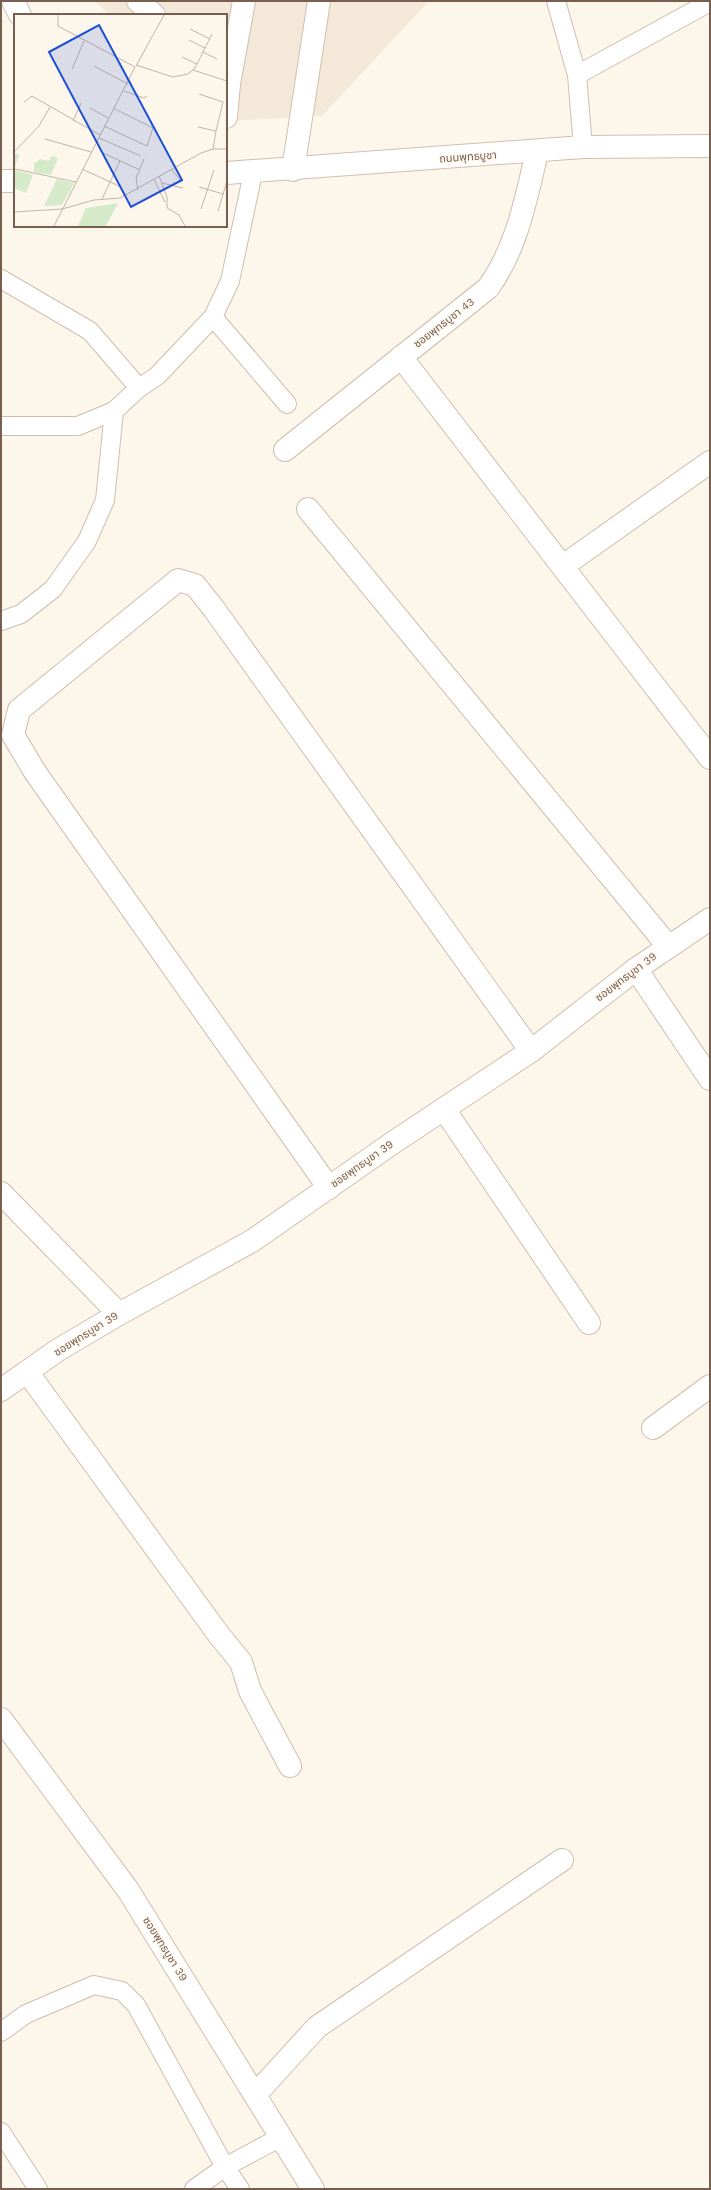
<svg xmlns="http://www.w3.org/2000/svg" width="711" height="2190" font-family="'Work Sans','Noto Sans Thai',sans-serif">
<rect width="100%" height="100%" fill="#fcf6eb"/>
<path fill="#f4e8d9" d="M95,1H429L322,116L226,121V15H109Z"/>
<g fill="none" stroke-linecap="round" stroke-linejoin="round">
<g stroke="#cebeb0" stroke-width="20">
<g id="lane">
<path d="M556,1L577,75L583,147"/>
<path d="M577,75L710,2"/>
<path d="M1,279L90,331L139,388"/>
<path d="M213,317L287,404"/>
<path d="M1,426H78L114,411L139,388L157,376L213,317L230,281L253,173"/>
<path d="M1,621L21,614L53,589L87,541L105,500L114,411"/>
<path d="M1,2032L26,2014L94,1985L122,1991L136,2005L225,2167L240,2189"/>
<path d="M1,2132L38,2189"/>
<path d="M194,2189L225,2167L281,2137"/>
</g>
</g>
<g stroke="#cebeb0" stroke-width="24">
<g id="street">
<path d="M13,1L20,15"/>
<path d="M138,1L154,15"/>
<path d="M226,117L229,84L244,1"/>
<path d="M293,170L319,1"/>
<path d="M401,357L710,758"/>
<path d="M285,450L488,288C517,248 526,199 537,152"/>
<path d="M308,509L668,946"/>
<path d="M563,566L710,462"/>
<path d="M636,969L710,1079"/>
<path d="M444,1109L589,1323"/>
<path d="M329,1188L35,772L13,735L19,710L178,580L195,585L214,609L531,1051"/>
<path d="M1,1193L119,1314"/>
<path d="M28,1373L219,1635L241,1662L250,1691L290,1766"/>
<path d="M653,1428L710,1386"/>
<path d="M255,2095L317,2027L562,1860"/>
</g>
</g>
<g stroke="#d1bfae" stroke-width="24">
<g id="secondary">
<path d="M226,173L583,147L710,146"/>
<path d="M1,181H15"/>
<path d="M1,1390L58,1350L119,1314L252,1241L391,1144L531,1051L636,969L710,919"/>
<path d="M1,1719L128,1890L313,2189"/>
</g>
</g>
<use href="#lane" stroke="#fff" stroke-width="18"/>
<use href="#street" stroke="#fff" stroke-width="22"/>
<use href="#secondary" stroke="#fff" stroke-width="22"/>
</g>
<g text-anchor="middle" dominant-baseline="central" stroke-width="3.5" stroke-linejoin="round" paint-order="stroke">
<g font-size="11" fill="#775e4e" stroke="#fffaf1">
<text transform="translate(468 157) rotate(-4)">ถนนพุทธบูชา</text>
<text transform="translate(444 323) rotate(-38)">ซอยพุทธบูชา 43</text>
<text transform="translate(626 977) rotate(-37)">ซอยพุทธบูชา 39</text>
<text transform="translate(362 1164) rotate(-35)">ซอยพุทธบูชา 39</text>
<text transform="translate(86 1334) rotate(-32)">ซอยพุทธบูชา 39</text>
<text transform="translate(165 1949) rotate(58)">ซอยพุทธบูชา 39</text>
</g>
</g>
<g transform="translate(14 14)">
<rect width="213" height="213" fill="#fcf6eb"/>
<path d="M0,139L5,141L0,156L19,161L12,179L0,174ZM38,142L44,144L37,161L20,158V150L26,145L35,147ZM43,165L60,169L48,191L30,192ZM104,189L92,212H64L72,194Z" fill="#d5eac9"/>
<path fill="none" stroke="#c3b4a7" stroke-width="1" d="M176,15L196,25M175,26L191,34M189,38L203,45M168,43L183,50M122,51L159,63L174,60L181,54L198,20M80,52L114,70M122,52L150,1M58,55L70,27M179,56L213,67M110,77L130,84L133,82M185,80L209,88L202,117M10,88L18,82L86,121M76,94L94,104M59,107L67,89M90,112L133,132L139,114L99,94M184,113L202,117L199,135M85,124L127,142M31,125L77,138M0,138L25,112L36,93M89,139L126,156M1,155L62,168M68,155L105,172M157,155L168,168M145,162L153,183V194L165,201L171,212M140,165L151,188M148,169L169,174M185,173L209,180M124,176L122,164L130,145M88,185L106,147M187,195L200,156M204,197L213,167M0,198L48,195L80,186L106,184L187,139L199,135H213M40,212L121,53L44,12V1"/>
<path fill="#1d4ed8" fill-opacity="0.15" stroke="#1d4ed8" stroke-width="2" d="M85,11L168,166L117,193L35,38Z"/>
<rect width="213" height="213" fill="none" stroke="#775e4e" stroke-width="2"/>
</g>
<rect width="711" height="2190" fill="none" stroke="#775e4e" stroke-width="4"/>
</svg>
